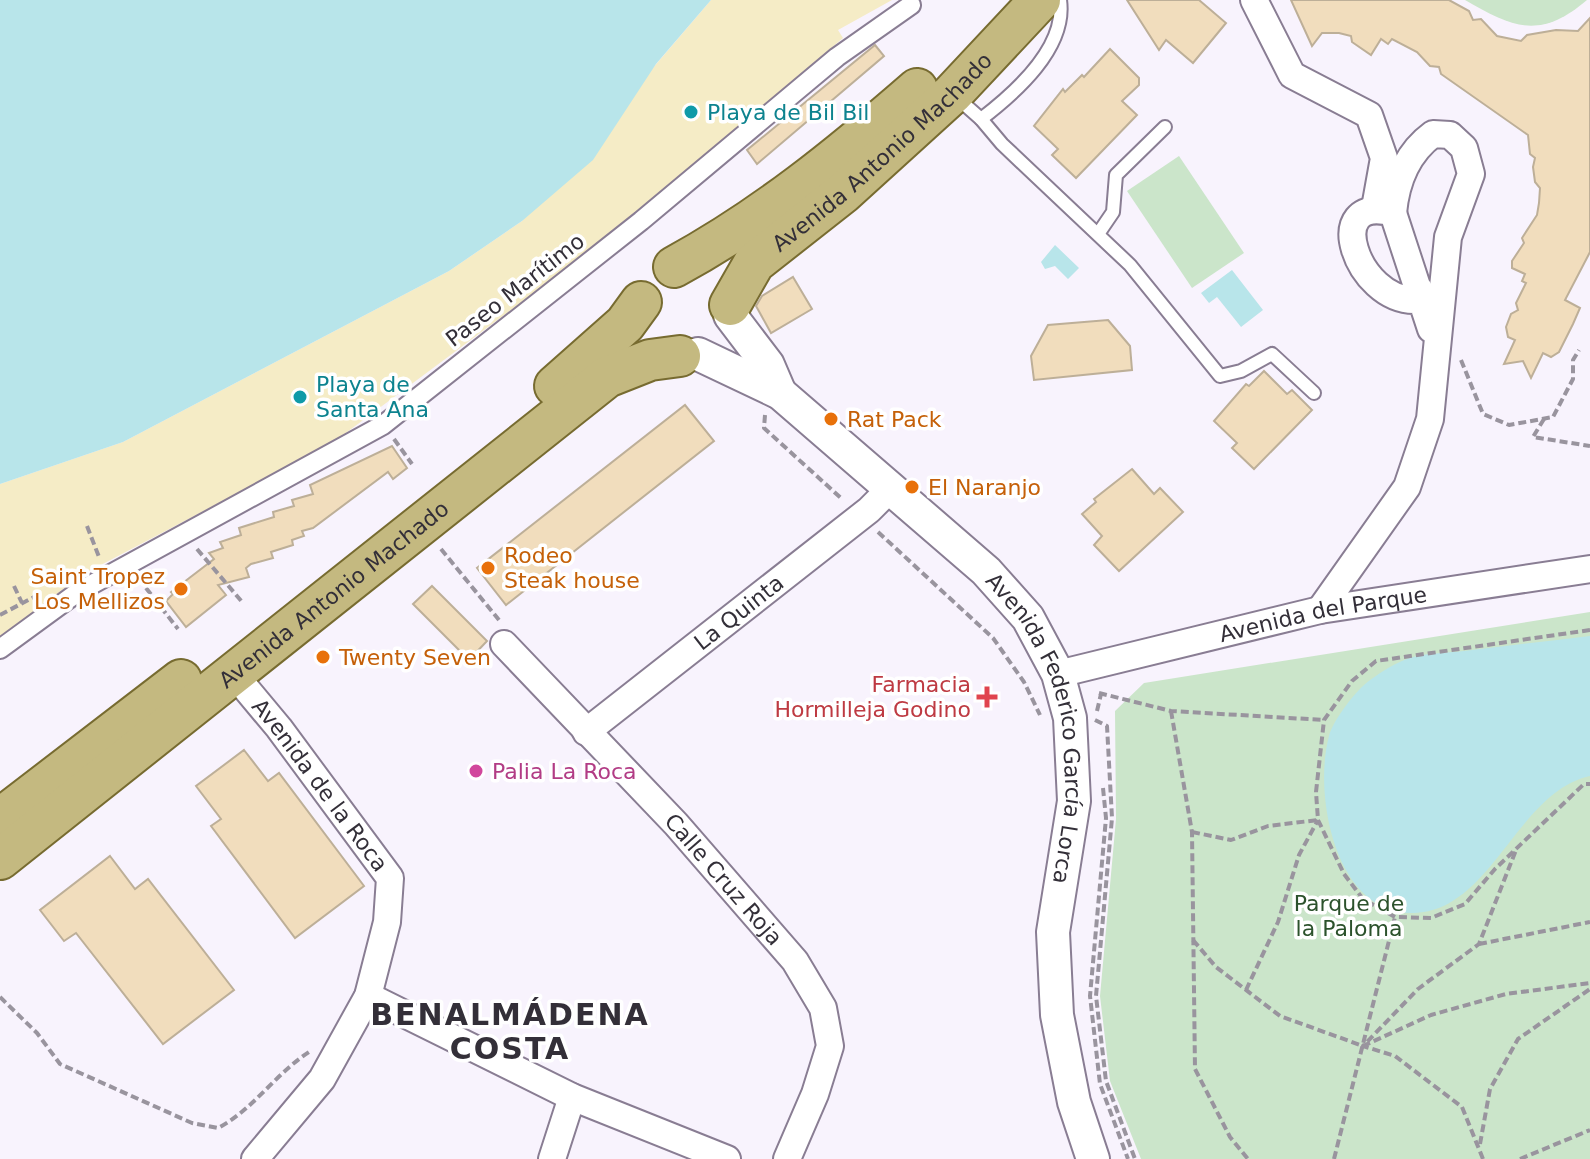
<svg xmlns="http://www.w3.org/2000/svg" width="1590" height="1159" font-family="'DejaVu Sans',sans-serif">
<rect width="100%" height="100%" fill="#f8f3fd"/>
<g fill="#cbe5ca">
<path d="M1465,0H1587C1540,40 1513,28 1465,0Z"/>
<path d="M1179,156L1244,253L1192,288L1127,191Z"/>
<path d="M1590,612V1159H1141L1110,1081L1100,996L1116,819L1115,711L1144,683Z"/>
</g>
<path fill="#f5ecc6" d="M711,0H892L838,30L843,38L613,234L331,444L80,576L0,638V484L123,442L449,271L522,221Z"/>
<g fill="#b8e5ea">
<path d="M0,0H711L656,64L593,160L522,221L449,271L123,442L0,484Z"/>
<path d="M1055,245L1079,268L1068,279L1055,266L1045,269L1041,262Z"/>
<path d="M1232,270L1263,310L1241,327L1217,297L1209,303L1201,293Z"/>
<path d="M1590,636V776C1517,792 1492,910 1415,913C1335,917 1313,794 1329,736C1333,721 1352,696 1363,686C1374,676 1396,662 1410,658C1426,653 1446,653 1464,651C1506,646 1548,641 1590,636Z"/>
</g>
<g fill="#f1ddbd" stroke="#bdaf98" stroke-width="2">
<path d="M1127,0H1199L1226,23L1193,63L1166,40L1159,50Z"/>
<path d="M1291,0H1449L1469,11L1473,20L1481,19L1497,36L1521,41L1527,35L1556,30L1578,31L1590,18V252L1565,300L1580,308L1573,324L1559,352L1551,357L1543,353L1531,378L1523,361L1504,364L1515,340L1508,337L1506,327L1511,314L1518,310L1516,303L1526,283L1522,281L1525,274L1512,268V261L1524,243L1522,238L1537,215L1539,203L1540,188L1535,182L1533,167L1535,158L1530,154L1528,135L1441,74L1439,67L1430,66L1417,52L1392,39L1388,44L1381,39L1371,55L1352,42L1351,36L1339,33H1322L1312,46Z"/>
<path d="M875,45L884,56L757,164L747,150Z"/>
<path d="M1110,49L1139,78V85L1122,101L1137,115L1076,178L1052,155L1058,149L1034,126L1063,89L1065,92L1082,75L1084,77Z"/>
<path d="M793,277L812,309L771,333L756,306L762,296Z"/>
<path d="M1108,320L1130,346L1132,370L1034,380L1031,356L1048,325Z"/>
<path d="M1264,371L1287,394L1292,390L1312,410L1254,469L1232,448L1237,443L1214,421L1246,384L1249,386Z"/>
<path d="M685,405L714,441L506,605L477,568Z"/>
<path d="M392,446L407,468L393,479L388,472L313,528L302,531L304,536L292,540L293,545L271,552L273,558L251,564L246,568L249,577L218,585L226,595L186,627L166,601L173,594L171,592L214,559L209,553L223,548L220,542L241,535L239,528L274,517L273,512L294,506L292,500L313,494L310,485Z"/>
<path d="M1132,469L1154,494L1160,488L1183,512L1119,571L1094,545L1102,536L1082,514L1096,502L1094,499Z"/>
<path d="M432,586L487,641L469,660L413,604Z"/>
<path d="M244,750L268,781L279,773L364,886L295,938L211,826L221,819L196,786Z"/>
<path d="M110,856L135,889L148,879L234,990L163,1044L76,933L64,941L40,910Z"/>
</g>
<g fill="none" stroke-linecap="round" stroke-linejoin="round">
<g stroke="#897d93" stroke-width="16">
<g id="service">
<path d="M955,96L981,119C1015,93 1067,48 1060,0"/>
<path d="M981,119L1002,144L1130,265L1220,376L1241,371L1272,354L1314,393"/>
<path d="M1098,234L1113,212L1116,175L1165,127"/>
</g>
</g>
<g stroke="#897d93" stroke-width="22">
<path id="pedestrian" d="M0,649L78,592L383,425L641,221L837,57L911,5"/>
</g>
<g stroke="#897d93" stroke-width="30">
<g id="minor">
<path d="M1254,0L1292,75L1369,115L1384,158L1375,208"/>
<path d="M1419,289L1415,300C1357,301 1320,193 1393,213L1431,329"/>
<path d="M1320,610L1407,487L1430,419L1448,237L1471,174L1464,148L1450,135L1433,134C1407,153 1396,181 1393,213"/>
<path id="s1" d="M504,644L676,824L795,961L823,1008L830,1046L815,1094L787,1159"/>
<path id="s2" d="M233,673L279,728L390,878L387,922L368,996L322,1079L255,1159"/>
<path id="s3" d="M1058,674L1320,610L1590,569"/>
<path id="s4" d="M586,732L869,510L890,489"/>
<path d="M368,996L572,1097L727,1159"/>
<path d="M552,1159L572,1097"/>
</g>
</g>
<g stroke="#897d93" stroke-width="36">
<g id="tertiary">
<path d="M730,315L768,365L780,393"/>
<path id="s5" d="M698,354L780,393L986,571L1028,618L1058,674L1070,718L1074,801L1053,932L1057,1015L1074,1102L1093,1159"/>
</g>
</g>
<g stroke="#776b30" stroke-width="44">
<g id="primary">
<path d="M674,267C764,218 840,156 917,89"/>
<path id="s6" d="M730,305L754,263L843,193L952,94L1040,0"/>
<path d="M555,386L625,324L641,302"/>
<path d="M0,819L181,680"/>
<path id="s7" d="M0,859L607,377L650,360L680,356"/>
</g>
</g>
<g stroke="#99949e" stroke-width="4" stroke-dasharray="8 4" stroke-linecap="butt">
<path d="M1461,360L1483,414L1509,425L1553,417L1573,379V360L1579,350"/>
<path d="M765,415L764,428L842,499"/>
<path d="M1544,419L1533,437L1590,446"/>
<path d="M394,439L412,464"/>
<path d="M87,526L99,557"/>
<path d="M878,532L993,638L1024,682L1040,715"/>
<path d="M197,549L243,603"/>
<path d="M441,549L499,620"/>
<path d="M14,586L22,603"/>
<path d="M146,588L178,629"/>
<path d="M0,615L34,597"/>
<path d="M1590,630L1376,661L1352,681L1324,720L1316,792L1318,820L1344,874L1363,899L1395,917L1431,918L1465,904L1495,869L1584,784H1590"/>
<path d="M1099,693L1171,711L1324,720"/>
<path d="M1097,711L1101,694"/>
<path d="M1171,711L1192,832L1195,1069L1230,1137L1248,1159"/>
<path d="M1095,720L1107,726L1112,818L1096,996L1106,1081L1135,1159"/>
<path d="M1103,788L1106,818L1090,996L1100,1084L1128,1159"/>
<path d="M1192,832L1231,840L1268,826L1318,820"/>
<path d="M1193,940L1216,967L1280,1016L1363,1046L1431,1015L1506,994L1590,983"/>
<path d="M1479,944L1590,922"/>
<path d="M1246,990L1278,922L1299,855L1318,820"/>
<path d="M0,997L37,1033L60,1064L192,1123L218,1128C254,1109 275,1074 309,1052"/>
<path d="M1480,1144L1490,1089L1518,1039L1590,989"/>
<path d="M1334,1159L1395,917"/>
<path d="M1483,1159L1462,1107L1395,1056L1363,1046L1418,989L1479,944L1516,850"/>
<path d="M1520,1159L1590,1130"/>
</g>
<use href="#service" stroke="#fff" stroke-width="12"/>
<use href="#pedestrian" stroke="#fff" stroke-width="18"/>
<use href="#minor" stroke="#fff" stroke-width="26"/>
<use href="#tertiary" stroke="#fff" stroke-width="32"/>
<use href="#primary" stroke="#c4b980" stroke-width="40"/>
</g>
<g fill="#0f9aa8" stroke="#fff" stroke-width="3">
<circle cx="691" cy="112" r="8"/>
<circle cx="300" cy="397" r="8"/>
</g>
<g fill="#e8710a" stroke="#fff" stroke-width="3">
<circle cx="831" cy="419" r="8"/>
<circle cx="912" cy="487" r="8"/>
<circle cx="488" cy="568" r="8"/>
<circle cx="181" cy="589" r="8"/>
<circle cx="323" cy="657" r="8"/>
</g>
<path fill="#e0444e" stroke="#fff" stroke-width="3" d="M983 685h8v8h8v8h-8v8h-8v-8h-8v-8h8z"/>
<circle fill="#d1479c" stroke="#fff" stroke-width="3" cx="476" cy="771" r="8"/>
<g text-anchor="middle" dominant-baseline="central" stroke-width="7" stroke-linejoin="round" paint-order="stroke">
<g font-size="22" fill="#0d838f" stroke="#fff" text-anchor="start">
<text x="707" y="112">Playa de Bil Bil</text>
<text x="316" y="384">Playa de<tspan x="316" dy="25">Santa Ana</tspan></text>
</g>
<g font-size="22" fill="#332f38" stroke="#fff">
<text stroke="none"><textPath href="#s6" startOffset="218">Avenida Antonio Machado</textPath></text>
<text transform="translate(515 290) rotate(-38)">Paseo Marítimo</text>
<text stroke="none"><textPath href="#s7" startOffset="426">Avenida Antonio Machado</textPath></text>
<text stroke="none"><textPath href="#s4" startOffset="194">La Quinta</textPath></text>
<text stroke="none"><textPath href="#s3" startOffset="272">Avenida del Parque</textPath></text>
<text stroke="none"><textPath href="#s5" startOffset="536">Avenida Federico García Lorca</textPath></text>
<text stroke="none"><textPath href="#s2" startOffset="142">Avenida de la Roca</textPath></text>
<text stroke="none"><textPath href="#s1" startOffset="322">Calle Cruz Roja</textPath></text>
</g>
<g font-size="22" fill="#c56008" stroke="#fff" text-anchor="start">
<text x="847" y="419">Rat Pack</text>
<text x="928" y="487">El Naranjo</text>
<text x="504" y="555">Rodeo<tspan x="504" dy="25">Steak house</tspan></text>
<text x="165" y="576" text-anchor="end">Saint Tropez<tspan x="165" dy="25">Los Mellizos</tspan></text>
<text x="339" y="657">Twenty Seven</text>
</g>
<g font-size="22" fill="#be3a42" stroke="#fff" text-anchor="end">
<text x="971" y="684">Farmacia<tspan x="971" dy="25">Hormilleja Godino</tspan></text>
</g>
<g font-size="22" fill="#b23c85" stroke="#fff" text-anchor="start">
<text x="492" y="771">Palia La Roca</text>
</g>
<g font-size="22" fill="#2c522c" stroke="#fff">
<text x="1349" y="903">Parque de<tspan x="1349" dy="25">la Paloma</tspan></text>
</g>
<g font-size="30" font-weight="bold" letter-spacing="2" fill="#332f38" stroke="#fff">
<text x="510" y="1014">BENALMÁDENA<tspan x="510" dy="34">COSTA</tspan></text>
</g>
</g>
</svg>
